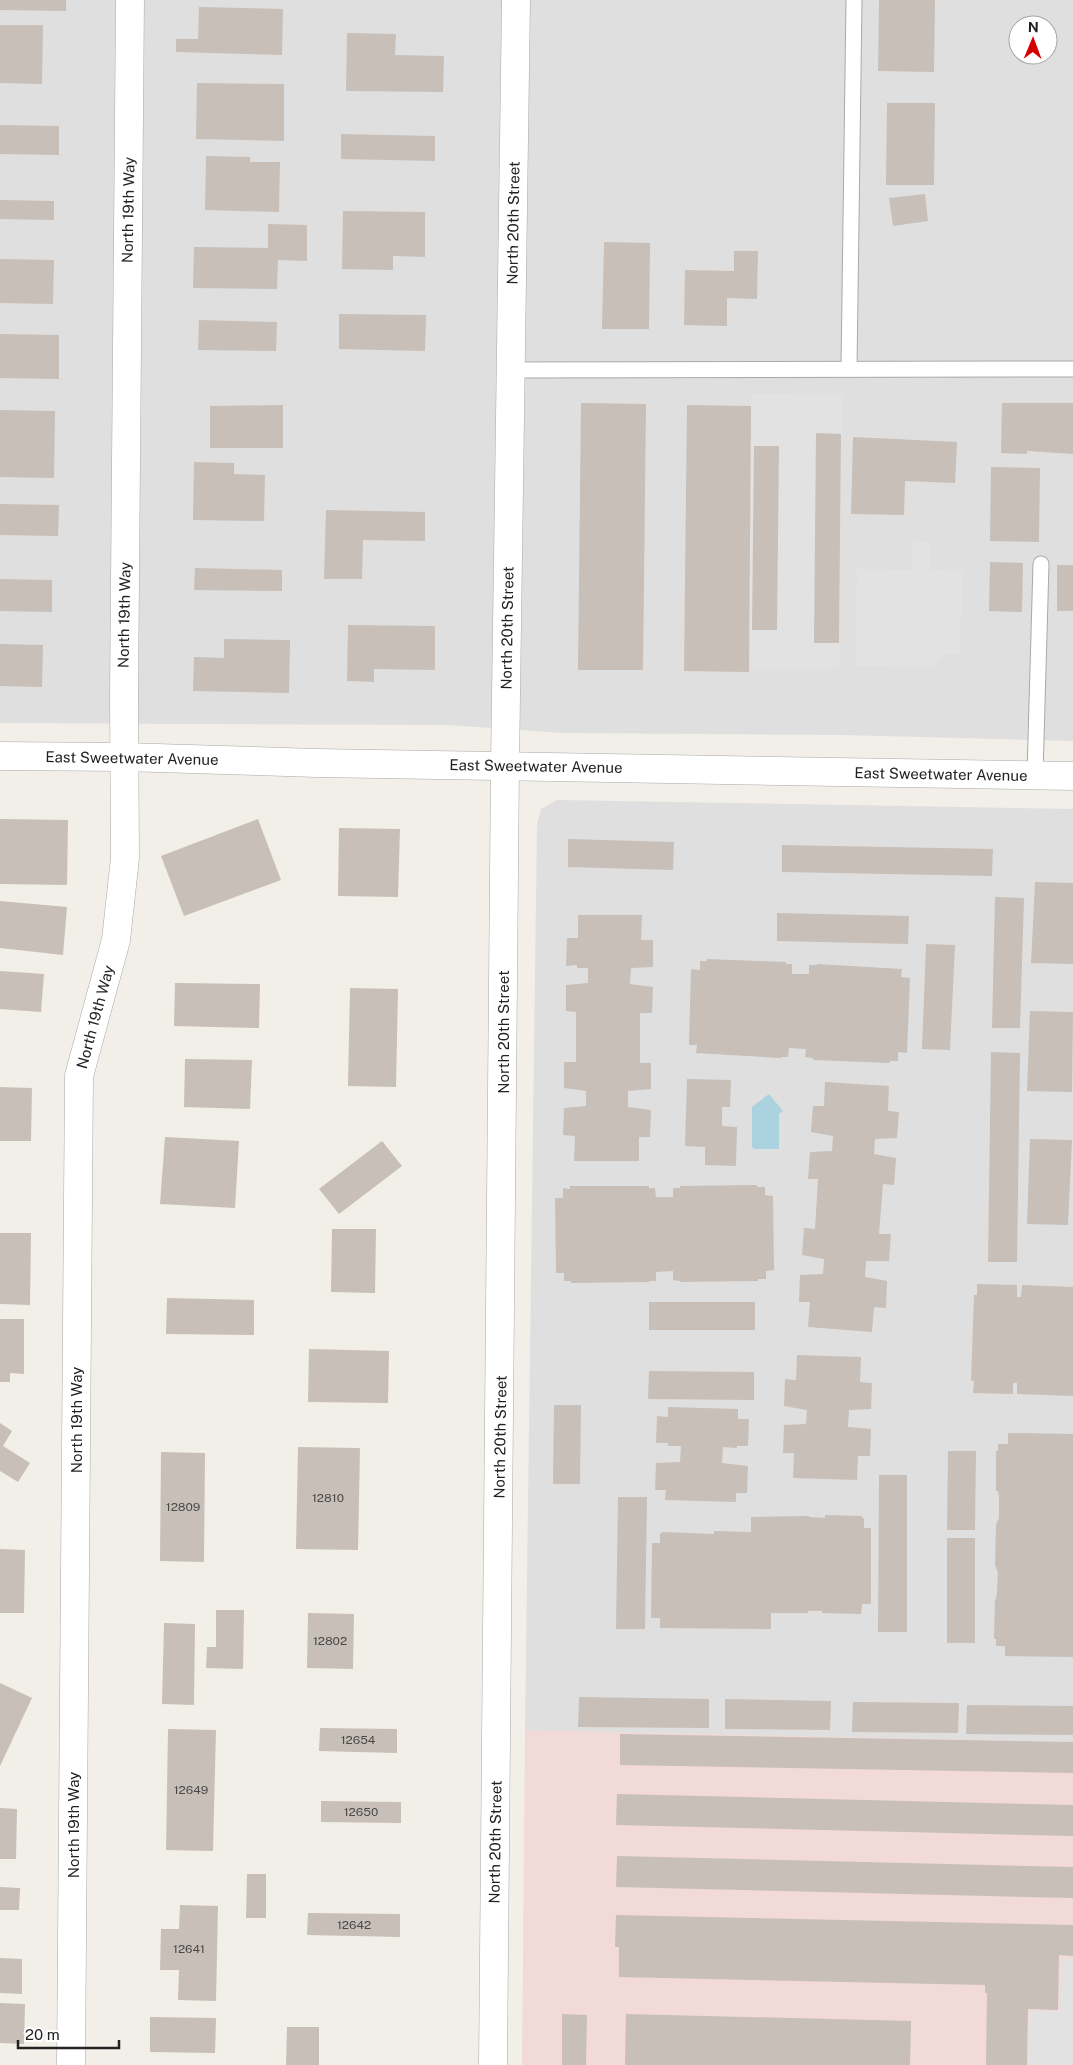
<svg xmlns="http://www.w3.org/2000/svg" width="1073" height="2065" font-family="'Public Sans',sans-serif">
<rect width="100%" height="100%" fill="#f2efe9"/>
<g fill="#e0dfdf" fill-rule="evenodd">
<path d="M0,0H1073V741L842,735L564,733L447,725L0,723ZM1018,25H1048V55H1018Z"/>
<path d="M557,800L1073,809V1742L620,1734L525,1730L537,824L541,809Z"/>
</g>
<path fill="#f2dad9" d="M525,1730L1073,1742V2065H522Z"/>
<g fill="#e2e2e2">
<path d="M752,394L842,395L839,669H749Z"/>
<path d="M913,542H929V570L962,571L960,654H944L935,667L856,666L857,569L912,570Z"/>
<path d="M1061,1959H1073V2065H1028L1029,2011H1060Z"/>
</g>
<path fill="#aad3df" d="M769,1094L783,1111L779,1114V1149H755L752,1147V1107Z"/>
<g fill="#c7bfb8">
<path d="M0,0H66V11L0,10Z"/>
<path d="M879,0H935L934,72L878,71Z"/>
<path d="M199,7L283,9L282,55L176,52V39H198Z"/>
<path d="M0,25H43L42,84L0,83Z"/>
<path d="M347,33L396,34L395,55L444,56L443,92L346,91Z"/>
<path d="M197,83L284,84V141L196,139Z"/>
<path d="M887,103H935L934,185H886Z"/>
<path d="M0,125L59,126V155L0,154Z"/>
<path d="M341,134L435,136V161L341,159Z"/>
<path d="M206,156L250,157V162H280L279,212L205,210Z"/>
<path d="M925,194L928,221L893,226L889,198Z"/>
<path d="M0,200L54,201V220L0,219Z"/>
<path d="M343,211L425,212V257L393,256V270L342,269Z"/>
<path d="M268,224L307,225V261L278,260L277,289L193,288L194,247L268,248Z"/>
<path d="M604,242L650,243L649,329H602Z"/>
<path d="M734,251H758L757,299L727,298V326L684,325L685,270L734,271Z"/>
<path d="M0,259L54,260L53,304L0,303Z"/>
<path d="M339,314L426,315L425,351L339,349Z"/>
<path d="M199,320L277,322L276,351L198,350Z"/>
<path d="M0,334L59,335V379L0,378Z"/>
<path d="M581,403L646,404L643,670H578Z"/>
<path d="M1002,403H1073V454L1027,451V454L1001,453Z"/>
<path d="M283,405V448H210V406Z"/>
<path d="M687,405L751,406L749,672L684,671Z"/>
<path d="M0,410L55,411L54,478L0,477Z"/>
<path d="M816,433L841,434L839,643H814Z"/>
<path d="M853,437L957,442L955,483L905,481L904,515L851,514Z"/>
<path d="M754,446H779L777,630H752Z"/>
<path d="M194,462L234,463V474L265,475L264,521L193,520Z"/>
<path d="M991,467L1040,468L1039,542L990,541Z"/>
<path d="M0,504L59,505L58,536L0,535Z"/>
<path d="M326,510L425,512V541L363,540L362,579H324Z"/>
<path d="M990,562L1023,563L1022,612L989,611Z"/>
<rect x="1057" y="565" width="16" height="46"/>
<path d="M195,568L282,570V591L194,590Z"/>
<path d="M0,579L52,580V612L0,611Z"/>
<path d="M348,625L435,626V670L374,669V682L347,681Z"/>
<path d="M224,639L290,640L289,693L193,691L194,657L224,658Z"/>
<path d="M0,644L43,645L42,687L0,686Z"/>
<path d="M0,819L68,820L67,885L0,884Z"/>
<path d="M258,819L281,880L184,916L161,856Z"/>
<path d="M339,828L400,829L398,897L338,896Z"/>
<path d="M568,839L674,842L673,870L568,867Z"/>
<path d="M782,845L993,849L992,876L782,872Z"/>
<path d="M1035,882L1073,883V964L1031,963Z"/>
<path d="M995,897L1024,898L1020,1028H992Z"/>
<path d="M0,901L67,907L63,955L0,948Z"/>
<path d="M777,913L909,916L908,944L777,941Z"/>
<path d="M578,915H642L641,940H653V967L631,968L630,984L653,987L652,1013H640V1063H651V1089L628,1091V1107L651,1110L650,1137H639V1161H574L575,1136L563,1135L564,1108L586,1106V1091L564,1088V1062H576V1012L566,1011V985L588,983V968H577V965L566,966L567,938H578Z"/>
<path d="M926,944L955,945L950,1050L922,1049Z"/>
<path d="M707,959L786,962V964H792V974H809V965H817V964L902,969L901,977L910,978L907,1053L898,1052V1061H890V1063L813,1060V1058L805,1057L806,1049L789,1048L788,1057H781V1058L696,1053L697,1045H689L691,969L700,970V961H707Z"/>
<path d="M0,971L44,974L41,1012L0,1009Z"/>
<path d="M175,983L260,984L259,1028L174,1026Z"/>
<path d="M350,988L398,989L396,1087L348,1086Z"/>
<path d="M1030,1011L1073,1012L1072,1092L1027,1091Z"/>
<path d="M991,1052L1020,1053L1017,1262H988Z"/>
<path d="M185,1059L252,1060L250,1109L184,1107Z"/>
<path d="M687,1079L731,1080L730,1107H722V1126L737,1127L736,1166L705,1165V1147L685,1146Z"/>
<path d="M825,1082L889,1086L888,1111L899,1112L897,1138L875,1139L874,1154L896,1158L894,1185L883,1184L879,1234H891L889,1261H866L865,1277L887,1281L886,1308L874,1307L872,1332L808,1327L810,1302H799L800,1275L823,1274L824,1259L802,1255L804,1228L815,1229L818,1179H808L810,1152L832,1151L833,1136L811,1132L813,1106H824Z"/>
<path d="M0,1087L32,1088L31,1141H0Z"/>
<path d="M165,1137L239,1141L235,1208L160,1204Z"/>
<path d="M1030,1139L1072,1140L1068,1225L1027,1224Z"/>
<path d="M382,1141L402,1166L339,1214L319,1189Z"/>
<path d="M757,1185V1187H765V1195L773,1196L774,1270L766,1271V1279H758V1281L680,1282V1281L673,1280V1271L656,1272V1281H649V1282L571,1283V1281H564V1273H556L555,1198H563V1188L570,1189V1186H649V1188H655L656,1197H673V1188H680V1186Z"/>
<path d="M332,1229H376L375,1293L331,1292Z"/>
<path d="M0,1233H31L30,1305L0,1304Z"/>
<path d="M977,1284L1017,1285V1297H1021L1022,1285L1073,1287V1396L1017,1394V1383H1013V1394L973,1393L974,1381H971L974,1295H977Z"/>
<path d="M167,1298L254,1300V1335L166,1334Z"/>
<rect x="649" y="1302" width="106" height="28"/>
<path d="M0,1319H24V1374L10,1373V1382H0Z"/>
<path d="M309,1349L389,1351L388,1403L308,1402Z"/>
<path d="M797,1355L861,1357L860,1382L872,1383L871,1409L849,1410L848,1427L871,1429L870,1456H858L857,1480L793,1478L794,1453H783L784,1425L806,1424L807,1410L784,1406L785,1379L796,1380Z"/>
<path d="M649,1371L754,1372V1400L648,1399Z"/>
<path d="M554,1405H581L580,1484H553Z"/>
<path d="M668,1407L738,1409V1419H749L748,1446H737V1448L723,1447L722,1463L748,1466L747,1493H736V1502L665,1500L666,1490H655L656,1463L680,1462L681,1446H668V1443H656L657,1416L668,1417Z"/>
<path d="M0,1423L12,1431L3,1446L30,1463L18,1482L0,1471Z"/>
<path d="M1008,1433L1073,1434V1657L1005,1656V1646H996V1639H994L995,1599L996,1600L997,1592L998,1573L995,1565L996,1525L999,1518V1497L998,1491H996V1451H998V1444H1008Z"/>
<path d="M298,1447L360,1448L358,1550L296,1549Z"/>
<path d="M948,1451H976L975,1530H947Z"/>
<path d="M161,1452L205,1453L204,1562L160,1561Z"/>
<path d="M879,1475H907V1632H878Z"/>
<path d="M618,1497H647L645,1629H616Z"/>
<path d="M825,1515L862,1516V1518H864V1528H871V1604H862L861,1614L822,1613V1611H808V1613H771V1629L660,1628V1618H651L652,1543H660V1534L663,1532L714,1534V1531L751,1532V1517L809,1516V1517L825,1518Z"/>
<rect x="947" y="1538" width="28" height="105"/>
<path d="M0,1549L25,1550L24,1613H0Z"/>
<path d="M216,1610H244L243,1669L206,1668L207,1647H216Z"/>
<path d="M308,1613L354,1614L353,1669L307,1668Z"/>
<path d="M164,1623L195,1624L194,1705L162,1704Z"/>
<path d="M0,1683L32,1698L0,1766Z"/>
<path d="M579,1697L709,1699V1728L578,1727Z"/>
<path d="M725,1699L831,1701L830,1730L725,1729Z"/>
<path d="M853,1702L959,1703L958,1733L852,1732Z"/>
<path d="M967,1705L1073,1706V1735L966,1734Z"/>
<path d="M320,1728L397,1729V1753L319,1751Z"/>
<path d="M168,1729L216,1730L213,1851L166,1850Z"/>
<path d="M620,1734L1073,1742V1773L620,1765Z"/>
<path d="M617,1794L1073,1805V1836L616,1825Z"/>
<path d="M321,1801L401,1802V1823L321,1822Z"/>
<path d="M0,1808L17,1809L16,1859H0Z"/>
<path d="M617,1856L1073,1867V1898L616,1887Z"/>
<path d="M247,1874H266V1918H246Z"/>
<path d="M0,1887L20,1888L19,1910H0Z"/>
<path d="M180,1905L218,1906L216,2001L178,2000L179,1970H160L161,1929H179Z"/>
<path d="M308,1913L400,1914V1937L307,1935Z"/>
<path d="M616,1915L1073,1925V1956L1059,1955L1058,2010L1028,2009L1027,2065H986L987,1993H985V1985L619,1977V1947H615Z"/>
<path d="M0,1958L22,1959V1994L0,1993Z"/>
<path d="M0,2003L25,2004L24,2044L0,2043Z"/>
<path d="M562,2014L587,2015L586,2065H562Z"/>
<path d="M626,2014L911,2021L910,2065H625Z"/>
<path d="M150,2017L216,2018L215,2053L150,2052Z"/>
<path d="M287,2027H319V2065H286Z"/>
</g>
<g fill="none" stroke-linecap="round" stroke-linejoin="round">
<g stroke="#a9a9a9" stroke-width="17">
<g id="service">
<path d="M849,369L854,0"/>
<path d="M510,370L1073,369"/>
<path d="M1035,775L1041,564"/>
</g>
</g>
<g stroke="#a9a9a9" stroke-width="29">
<g id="minor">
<path d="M71,2065L79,1076L116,940L125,858L124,696L130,0"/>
<path d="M493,2065L505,766L516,0"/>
</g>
</g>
<g stroke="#a9a9a9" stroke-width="29">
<path id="tertiary" d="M0,756L124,757L317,763L1073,776"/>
</g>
<use href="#service" stroke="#fff" stroke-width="15"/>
<use href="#minor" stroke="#fff" stroke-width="28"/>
<use href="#tertiary" stroke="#fff" stroke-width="28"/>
</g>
<g text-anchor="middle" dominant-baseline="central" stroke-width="4" stroke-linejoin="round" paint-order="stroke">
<g font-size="12" fill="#4b4948">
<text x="328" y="1498">12810</text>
<text x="183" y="1507">12809</text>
<text x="330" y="1641">12802</text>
<text x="358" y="1740">12654</text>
<text x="191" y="1790">12649</text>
<text x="361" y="1812">12650</text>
<text x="354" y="1925">12642</text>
<text x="189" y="1949">12641</text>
</g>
<g font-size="15" fill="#222" stroke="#fff">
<text transform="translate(128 210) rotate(-89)">North 19th Way</text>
<text transform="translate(513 223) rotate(-89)">North 20th Street</text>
<text transform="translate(124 615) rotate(-89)">North 19th Way</text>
<text transform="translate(507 628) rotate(-89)">North 20th Street</text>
<text transform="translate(132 758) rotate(1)">East Sweetwater Avenue</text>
<text transform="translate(536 766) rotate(1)">East Sweetwater Avenue</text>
<text transform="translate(941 774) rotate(1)">East Sweetwater Avenue</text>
<text transform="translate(95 1017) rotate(-75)">North 19th Way</text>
<text transform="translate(503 1032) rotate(-90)">North 20th Street</text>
<text transform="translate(76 1420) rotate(-90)">North 19th Way</text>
<text transform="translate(500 1437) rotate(-89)">North 20th Street</text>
<text transform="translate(73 1825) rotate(-90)">North 19th Way</text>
<text transform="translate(495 1842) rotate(-89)">North 20th Street</text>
</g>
</g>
<g transform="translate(1033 40) rotate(1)"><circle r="24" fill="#ffffff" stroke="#a7a7a7"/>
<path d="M0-4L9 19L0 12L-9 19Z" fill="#d40000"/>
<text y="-8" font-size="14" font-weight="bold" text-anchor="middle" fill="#222222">N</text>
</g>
<path d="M18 2040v8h101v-8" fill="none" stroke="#222222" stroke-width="2.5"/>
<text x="25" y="2040" font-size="15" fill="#222222" stroke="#ffffff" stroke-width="4" paint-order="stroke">20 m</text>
</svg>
